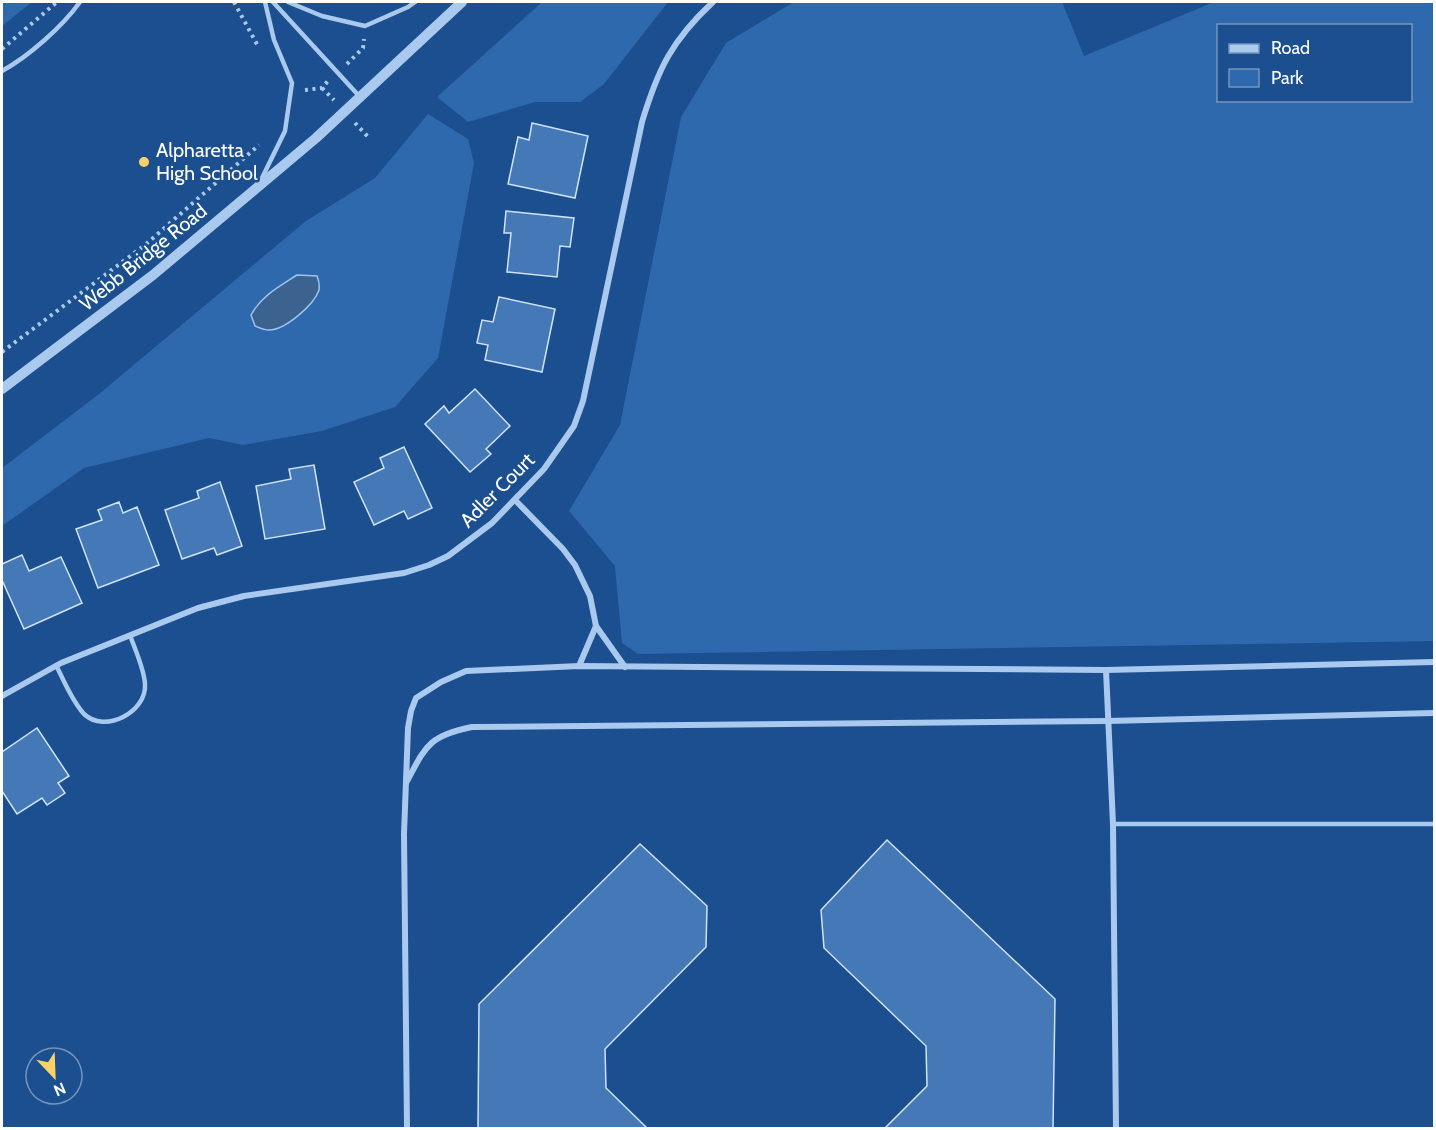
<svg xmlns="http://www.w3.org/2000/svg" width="1436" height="1130" font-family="Cabin,sans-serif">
<rect width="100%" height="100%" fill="#1b4f8f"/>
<g fill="#2e69ad" fill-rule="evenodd">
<path d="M2,2H32L2,26Z"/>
<path d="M542,2H668L604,84L580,102H535L468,122L437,97Z"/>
<path d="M794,2H1062L1084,56L1214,2H1434V641L638,654L622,643L615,566L569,511L620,425L681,117L726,43ZM1218,26H1410V100H1218Z"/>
<path d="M428,114L468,139L474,163L438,358L395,407L322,431L243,445L209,438L84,468L2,526V468L99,394L306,221L375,178Z"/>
</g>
<path fill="#3c6290" stroke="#9cc4f0" stroke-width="1.5" d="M297,275L317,276C319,281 320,284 319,290C314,305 285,330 269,330C264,330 260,328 255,326L251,315C261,296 280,286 297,275Z"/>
<g fill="#4478b7" stroke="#cfe3fa" stroke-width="1.5">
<path d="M532,123L588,136L575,198L508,184L518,137L529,140Z"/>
<path d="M506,211L574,218L570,247L560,246L557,277L507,272L511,233H504Z"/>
<path d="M499,297L555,309L542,372L485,360L488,345L477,343L482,320L493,322Z"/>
<path d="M475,389L510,426L486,449L491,454L470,472L425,424L444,406L449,413Z"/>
<path d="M404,447L432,508L408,519L404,511L374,525L354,482L384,468L380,458Z"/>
<path d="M314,465L325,529L265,539L256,486L291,479L289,469Z"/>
<path d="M220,482L242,546L217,555L214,548L182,559L165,510L199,498L197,491Z"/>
<path d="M119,502L123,513L137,507L159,565L98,588L76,529L102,520L98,510Z"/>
<path d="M22,555L29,571L61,557L82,603L24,629L2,580V564Z"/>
<path d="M37,728L69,776L58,783L65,793L47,805L42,798L17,814L2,791V752Z"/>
<path d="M887,840L1055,999L1053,1128H885L927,1086L926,1046L824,948L821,910Z"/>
<path d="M640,844L707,906L706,947L605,1049L606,1088L647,1128H478L479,1004Z"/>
</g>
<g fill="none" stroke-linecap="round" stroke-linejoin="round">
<g stroke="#a9c9ee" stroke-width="4" stroke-dasharray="3 4.5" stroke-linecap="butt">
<path d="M234,2L259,48"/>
<path d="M2,49L57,2"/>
<path d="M347,64L363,48L364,39"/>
<path d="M322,88L334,100"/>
<path d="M305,90L322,88L328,81"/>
<path d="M355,123L369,138"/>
<path d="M2,352L145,245L259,145"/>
</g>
<g stroke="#a9c9ee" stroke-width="4.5">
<path d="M273,2L360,97"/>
<path d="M288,2L322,16L365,26L408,7L415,2"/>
<path d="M2,71C29,56 62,27 80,2"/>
<path d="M261,180L285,131L292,83L274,40L265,2"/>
<path d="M56,665C64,681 72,701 84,714C105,734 147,712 145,684C144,668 135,650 130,635"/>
<path d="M1113,824H1434"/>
</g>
<g stroke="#a9c9ee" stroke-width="6">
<path d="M515,500L563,549L575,565L590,596L596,626L579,666"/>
<path d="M596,626L625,667"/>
<path d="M1106,670L1113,824L1116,1128"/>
<path d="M2,696L61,663L198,608L244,596L404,573L429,565L448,556L492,523L544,469L574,426L583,401L642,122C658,69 672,40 713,2"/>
<path d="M406,783C426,746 428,736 472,727L1108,721L1434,713"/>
<path d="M407,1128L404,834L408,728L411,711L416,698L441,682L466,671L579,666L1106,670L1434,662"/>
</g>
<path stroke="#a9c9ee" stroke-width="10" d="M2,389L153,275L316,138L462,2"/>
</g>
<circle fill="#ffd166" stroke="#1b4f8f" stroke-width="2" cx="144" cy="162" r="6"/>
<g text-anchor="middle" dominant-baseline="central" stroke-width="5" stroke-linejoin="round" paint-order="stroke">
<g font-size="20" fill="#fff" stroke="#1b4f8f" text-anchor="start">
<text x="156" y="150">Alpharetta<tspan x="156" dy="23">High School</tspan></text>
</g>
<g font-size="20" fill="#fff" stroke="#1b4f8f">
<text transform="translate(143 257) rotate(-39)">Webb Bridge Road</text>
<text transform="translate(497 490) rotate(-45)">Adler Court</text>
</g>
</g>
<rect width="1436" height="1130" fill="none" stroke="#ffffff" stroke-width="6"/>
<rect x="1217" y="24" width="195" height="78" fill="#1b4f8f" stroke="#7695bc" stroke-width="1.5"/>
<rect x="1229" y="44" width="30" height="9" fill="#a9c9ee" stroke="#7695bc" stroke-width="1.5"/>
<text x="1271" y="54" font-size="18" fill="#ffffff">Road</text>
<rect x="1229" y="69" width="30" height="18" fill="#2e69ad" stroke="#7695bc" stroke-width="1.5"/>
<text x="1271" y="84" font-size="18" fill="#ffffff">Park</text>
<g transform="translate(54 1076) rotate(157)"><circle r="28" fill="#1b4f8f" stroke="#7695bc" stroke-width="1.5"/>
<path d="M0-4.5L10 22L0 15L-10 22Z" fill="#ffd166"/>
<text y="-9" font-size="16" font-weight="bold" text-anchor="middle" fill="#ffffff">N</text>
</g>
</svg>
